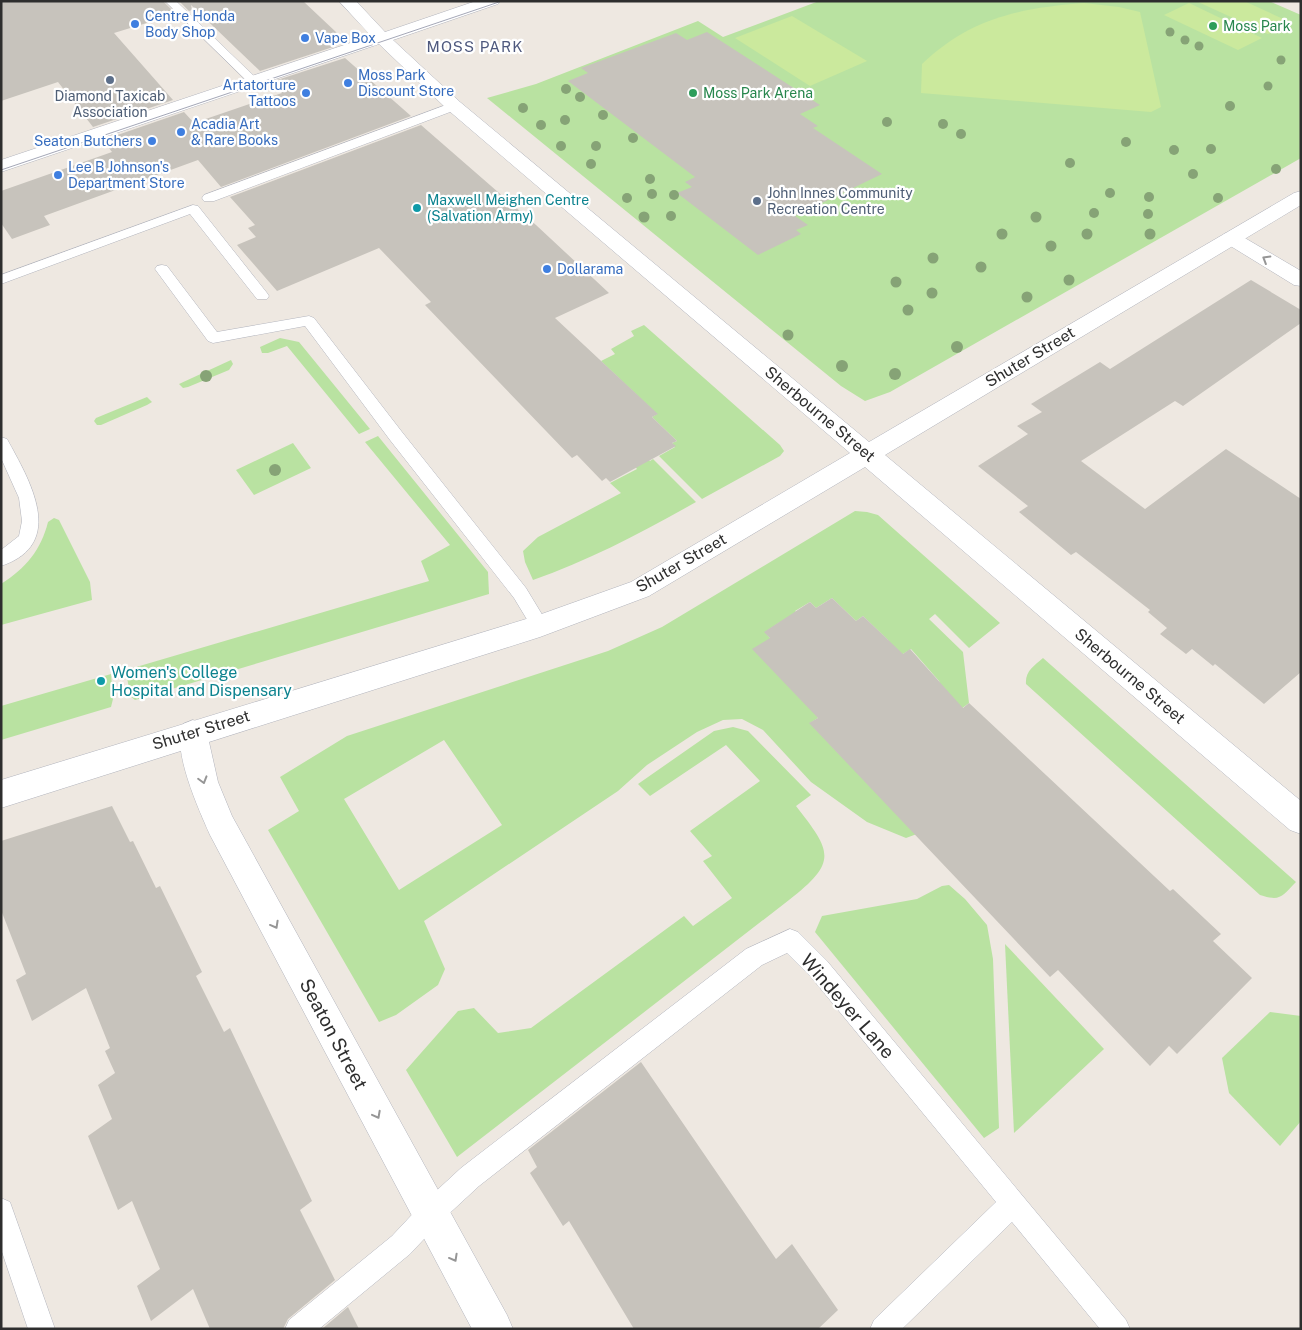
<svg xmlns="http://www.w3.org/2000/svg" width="1302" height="1330" font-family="'Public Sans',sans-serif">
<rect width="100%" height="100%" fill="#eee8e1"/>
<g fill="#b9e2a1" fill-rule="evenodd">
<path d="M819,1H1269L1301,15V158L890,392L865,401L841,386L487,98L536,84L698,21L723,37Z"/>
<path d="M644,325L780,445L784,451L780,456L702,499L659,456L675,447L672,443L677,441L652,417L657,414L601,361L615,354L611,349L634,336L631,331Z"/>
<path d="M280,338L299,342L370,429L359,434L287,346L268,353H262L260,347Z"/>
<path d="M231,360L233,364L229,370L188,387L183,388L179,384Z"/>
<path d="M147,397L152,402L147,405L101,425H97L94,421L96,418Z"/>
<path d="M378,436L488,572L489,594L135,700L130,696L126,670L429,581L421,561L450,545L365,442Z"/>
<path d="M293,443L311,468L254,495L236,470Z"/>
<path d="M647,458L650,461L653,459L696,502C643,532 590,560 533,580L525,562L523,551L538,537L621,493L610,483L637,469L634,465Z"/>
<path d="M855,511L867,512L878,515L1000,623L969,648L935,614L929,619L963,652L969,703L953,715L939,681L911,649L895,659L888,640L863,616L856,621L832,598L816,608L810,602L795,611L801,617L786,627L780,622L765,632L770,638L818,718L810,723L841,756L925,831L906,838L867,822L811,782L763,730L742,719L723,720L697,732L647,765L618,791L424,921L445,969L438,985L396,1015L379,1022L268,830L299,811L280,777L347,736L608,651L662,627ZM444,740L502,825L399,890L344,799Z"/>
<path d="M54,518L59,520L90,582L92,600L1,625V584C26,568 41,550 48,522Z"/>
<path d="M1043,658L1296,882C1282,896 1281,902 1260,895L1026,684C1025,671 1034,666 1043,658Z"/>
<path d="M111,674L113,699L111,707L1,740V706Z"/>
<path d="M733,727L748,731L811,795L796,806C832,852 838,862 789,900L457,1157L406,1070L458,1011L474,1008L498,1033L531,1028L684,916L693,926L732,898L703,861L712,856L690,831L760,781L726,745L650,796L638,784L714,731Z"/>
<path d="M949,885L965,899L987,925L993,959L999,1128L984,1138L815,932L822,916L917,899L942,886Z"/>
<path d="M1005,944L1104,1049L1014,1133Z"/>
<path d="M1270,1012L1301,1016V1121L1280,1146L1229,1093L1222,1058Z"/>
</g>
<g fill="#cbe99d">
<path d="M1196,1H1244L1292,23L1268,34Z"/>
<path d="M1084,3L1119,7L1140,12L1161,107L1151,112L921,93L922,64C970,18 1020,8 1084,3Z"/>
<path d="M1189,3L1262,38L1238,50L1164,15Z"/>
<path d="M792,16L867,61L810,86L735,38Z"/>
</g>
<g fill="#c7c3bc">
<path d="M1,1H163L176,14L114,33L173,100L93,127L58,82L1,101Z"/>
<path d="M179,1H303L337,33L322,38L333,47L260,71L191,5L192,10L189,11Z"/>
<path d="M707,32L820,105L800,114L818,126L813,128L882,174L795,216L808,225L796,230L801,234L758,255L677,193L692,187L685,182L695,177L568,81L588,73L581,68L676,33L687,40Z"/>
<path d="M345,58L411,116L221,187L198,160L44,216L50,225L12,239L1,223V191L112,152L103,140L184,112L194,123L282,93L271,82Z"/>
<path d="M421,125L536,225L609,293L555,318L658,414L652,417L677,441L672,443L676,446L610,482L606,478L602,481L577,455L572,458L425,305L431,302L379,248L277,291L237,245L256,237L248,228L255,225L230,197Z"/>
<path d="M1251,280L1301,310V323L1183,406L1175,401L1081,461L1145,509L1226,449L1301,499V672L1264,704L1215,664L1213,666L1192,649L1186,654L1160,634L1167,628L1148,612L1150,610L1076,552L1071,555L1019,512L1028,506L978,466L1028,434L1017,426L1042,412L1031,404L1100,362L1110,369Z"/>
<path d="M832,598L856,621L863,616L903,654L910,649L963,708L969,703L1170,891L1173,889L1221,934L1213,941L1252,978L1177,1054L1169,1046L1150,1066L1058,970L1050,977L809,723L818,718L752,649L770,638L764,632L810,602L816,608Z"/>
<path d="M112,806L130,842L133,841L156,888L160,886L202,972L196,976L224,1032L230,1028L312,1201L300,1210L335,1280L288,1319L283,1329H210L193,1289L151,1321L137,1286L160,1269L132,1201L118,1210L88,1136L112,1119L98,1085L115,1073L105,1051L110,1048L86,988L32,1021L16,980L26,974L1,910V841Z"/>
<path d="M641,1062L776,1259L792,1244L838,1310L818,1329H634L569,1221L563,1226L530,1173L537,1167L528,1150Z"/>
<path d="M348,1307L359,1329H322Z"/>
</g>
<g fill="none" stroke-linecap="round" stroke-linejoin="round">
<g stroke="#b2b4bd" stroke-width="1">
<g id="lane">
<path d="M165,1H176L257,79L259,81L257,83H249Z"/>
<path d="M454,102L458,103L460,106L458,109L214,201H204L202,198L204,195Z"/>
<path d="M193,205L198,206L267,293L269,296L267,299H257L190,214L1,284V275Z"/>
<path d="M162,265L167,266L217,332L309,316L314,318L402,432L526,588L549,626L546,631L540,634L534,631L514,598L390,440L305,326L213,343L208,341L155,269L157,266Z"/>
<path d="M1,437L7,439C29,479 68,544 1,566V550L19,536L22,521L19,498L1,458Z"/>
<path d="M790,929L798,932L827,961L1126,1320L1130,1329H1100L1012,1222L902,1329H870L874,1320L996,1202L811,977L787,953L762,965L479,1186L439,1223L410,1254L319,1329H285L289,1320L392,1236L421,1205L461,1168L746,949Z"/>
<path d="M1,1198L10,1202L55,1329H28L1,1249Z"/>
</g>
</g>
<g stroke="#b2b4bd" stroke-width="1">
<g id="street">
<path d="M1231,232L1238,234L1301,271V286L1294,285L1224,242L1221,238L1224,234Z"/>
<path d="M193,720L203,724L207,733L218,782L232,816L507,1315L513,1329H472L210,835C199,810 171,749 183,724Z"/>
</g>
</g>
<g stroke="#b2b4bd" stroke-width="1">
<path id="secondary" d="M339,1H356L385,32L476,1H500L498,4L393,40L460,102L869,442L1294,193L1301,191V205L885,455L1301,801V834L1290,830L865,467L649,596L540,637L1,808V780L536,616L631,582L850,453L448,110L379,44L1,172V160L371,36Z"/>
</g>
<use href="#lane" fill="#fff" fill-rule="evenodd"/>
<use href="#street" fill="#fff" fill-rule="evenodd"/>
<use href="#secondary" fill="#fff" fill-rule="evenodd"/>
<path stroke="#a4a7b7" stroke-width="1" d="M1,170L502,1"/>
</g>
<g fill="#86a376">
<circle cx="1170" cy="32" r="4.5"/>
<circle cx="1185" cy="40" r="4.5"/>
<circle cx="1199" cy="46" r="4.5"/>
<circle cx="1281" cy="60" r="4.5"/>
<circle cx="1268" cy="86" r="4.5"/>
<circle cx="566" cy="89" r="5"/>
<circle cx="580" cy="97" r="5"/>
<circle cx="1230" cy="106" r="5"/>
<circle cx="523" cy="108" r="5"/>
<circle cx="603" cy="115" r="5"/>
<circle cx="565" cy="120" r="5"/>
<circle cx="887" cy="122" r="5"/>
<circle cx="943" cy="124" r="5"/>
<circle cx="541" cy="125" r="5"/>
<circle cx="961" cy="134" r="5"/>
<circle cx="633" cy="138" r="5"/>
<circle cx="1126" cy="142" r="5"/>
<circle cx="561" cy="146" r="5"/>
<circle cx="596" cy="146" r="5"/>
<circle cx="1211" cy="149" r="5"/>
<circle cx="1174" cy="150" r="5"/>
<circle cx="1070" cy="163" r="5"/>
<circle cx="591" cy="164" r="5"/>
<circle cx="1276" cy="169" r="5"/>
<circle cx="1193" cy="174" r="5"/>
<circle cx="650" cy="179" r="5"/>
<circle cx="1110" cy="193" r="5"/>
<circle cx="652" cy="194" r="5"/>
<circle cx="674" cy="195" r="5"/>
<circle cx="1149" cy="197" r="5"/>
<circle cx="627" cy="198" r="5"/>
<circle cx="1218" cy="198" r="5"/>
<circle cx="1094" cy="213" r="5"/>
<circle cx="1148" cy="214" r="5"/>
<circle cx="671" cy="216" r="5"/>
<circle cx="644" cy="217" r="5.5"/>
<circle cx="1036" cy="217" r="5.5"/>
<circle cx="1002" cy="234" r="5.5"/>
<circle cx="1087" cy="234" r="5.5"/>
<circle cx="1150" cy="234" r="5.5"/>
<circle cx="1051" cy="246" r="5.5"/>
<circle cx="933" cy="258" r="5.5"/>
<circle cx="981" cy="267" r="5.5"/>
<circle cx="1069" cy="280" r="5.5"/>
<circle cx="896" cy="282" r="5.5"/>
<circle cx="932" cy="293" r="5.5"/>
<circle cx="1027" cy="297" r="5.5"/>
<circle cx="908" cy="310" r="5.5"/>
<circle cx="788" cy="335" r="5.5"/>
<circle cx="957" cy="347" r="6"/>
<circle cx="842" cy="366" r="6"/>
<circle cx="895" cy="374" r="6"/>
<circle cx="206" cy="376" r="6"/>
<circle cx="275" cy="470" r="6"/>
</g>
<defs><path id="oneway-chevron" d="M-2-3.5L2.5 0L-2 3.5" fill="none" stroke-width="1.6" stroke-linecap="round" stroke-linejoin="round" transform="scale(1.25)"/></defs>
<g stroke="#969696">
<use href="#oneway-chevron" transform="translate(1266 259) rotate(-149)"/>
<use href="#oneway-chevron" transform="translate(203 780) rotate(74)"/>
<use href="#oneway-chevron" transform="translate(275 925) rotate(61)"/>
<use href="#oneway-chevron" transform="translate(377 1115) rotate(62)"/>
<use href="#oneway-chevron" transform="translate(454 1258) rotate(61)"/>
</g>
<g fill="#3f7fe0" stroke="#fff" stroke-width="2">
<circle cx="135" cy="24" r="5"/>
<circle cx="305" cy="38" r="5"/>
<circle cx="348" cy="83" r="5"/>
<circle cx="306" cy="93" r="5"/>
<circle cx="181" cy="132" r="5"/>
<circle cx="152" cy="141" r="5"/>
<circle cx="58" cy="175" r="5"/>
<circle cx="547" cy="269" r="5"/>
</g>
<g fill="#2e9e5b" stroke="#fff" stroke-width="2">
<circle cx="1213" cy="26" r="5"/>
<circle cx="693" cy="93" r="5"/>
</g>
<g fill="#5c6f8a" stroke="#fff" stroke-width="2">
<circle cx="110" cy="80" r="5"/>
<circle cx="757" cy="201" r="5"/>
</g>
<g fill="#0f9aa8" stroke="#fff" stroke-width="2">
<circle cx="417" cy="208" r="5"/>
<circle cx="101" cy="681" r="5"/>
</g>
<g text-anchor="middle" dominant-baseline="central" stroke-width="4.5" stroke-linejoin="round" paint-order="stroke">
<g font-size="14" fill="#366cbe" stroke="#fff" text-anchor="start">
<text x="145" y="16">Centre Honda<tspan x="145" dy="16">Body Shop</tspan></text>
<text x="315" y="38">Vape Box</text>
<text x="358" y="75">Moss Park<tspan x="358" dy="16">Discount Store</tspan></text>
<text x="296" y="85" text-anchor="end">Artatorture<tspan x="296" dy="16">Tattoos</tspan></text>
<text x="191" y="124">Acadia Art<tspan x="191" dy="16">&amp; Rare Books</tspan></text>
<text x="142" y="141" text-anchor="end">Seaton Butchers</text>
<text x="68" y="167">Lee B Johnson's<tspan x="68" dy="16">Department Store</tspan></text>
<text x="557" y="269">Dollarama</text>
</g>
<g font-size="14" fill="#27864d" stroke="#fff" text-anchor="start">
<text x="1223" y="26">Moss Park</text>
<text x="703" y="93">Moss Park Arena</text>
</g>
<g font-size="14" fill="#4e5e75" stroke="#fff">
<text x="110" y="96">Diamond Taxicab<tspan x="110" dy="16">Association</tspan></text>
<text x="767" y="193" text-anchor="start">John Innes Community<tspan x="767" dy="16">Recreation Centre</tspan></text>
</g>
<g font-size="14" fill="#0d838f" stroke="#fff" text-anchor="start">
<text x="427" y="200">Maxwell Meighen Centre<tspan x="427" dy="16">(Salvation Army)</tspan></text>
</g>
<g font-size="15" letter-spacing="1" fill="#4f597e" stroke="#fff">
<text x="475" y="46">MOSS PARK</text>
</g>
<g font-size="16" fill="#2e2e2e" stroke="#fff">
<text transform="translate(1030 357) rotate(-31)">Shuter Street</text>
<text transform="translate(820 414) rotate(40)">Sherbourne Street</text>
<text transform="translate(681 563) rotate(-30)">Shuter Street</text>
<text transform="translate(1130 676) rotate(40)">Sherbourne Street</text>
<text transform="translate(201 730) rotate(-17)">Shuter Street</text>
</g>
<g font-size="16" fill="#0d838f" stroke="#fff" text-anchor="start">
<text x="111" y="672">Women's College<tspan x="111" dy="18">Hospital and Dispensary</tspan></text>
</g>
<g font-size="19" fill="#2e2e2e" stroke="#fff">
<text transform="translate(848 1006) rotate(49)">Windeyer Lane</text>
<text transform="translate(334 1034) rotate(62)">Seaton Street</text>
</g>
</g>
<rect width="1302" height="1330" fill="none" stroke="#2e2e2e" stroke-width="5"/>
</svg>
